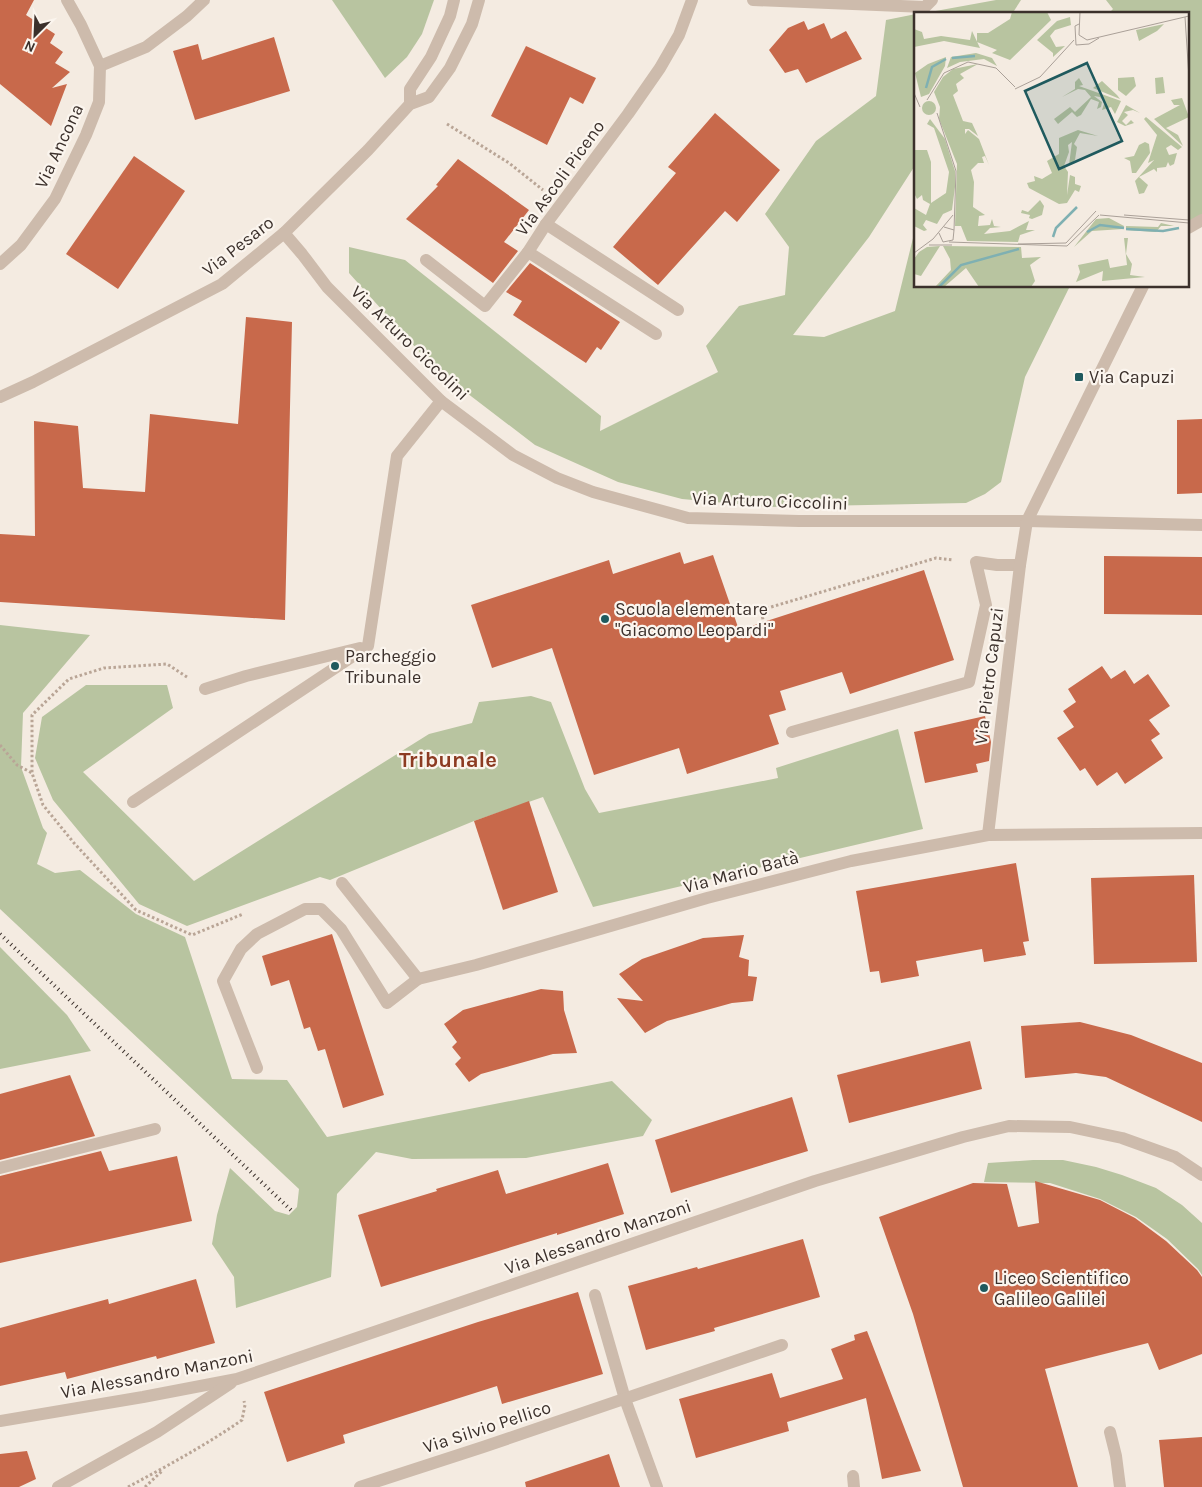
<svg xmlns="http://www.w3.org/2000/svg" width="1202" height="1487" font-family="Karla,sans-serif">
<rect width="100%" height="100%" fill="#f4ebe1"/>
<g fill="#b8c4a0">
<path d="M332,0H434L422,34L407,57L385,78Z"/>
<path d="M996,0H1021L1012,14H919Z"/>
<path d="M1106,0H1202V220L1188,221V14H1108L1113,9Z"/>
<path d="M916,14V164L869,237L793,335L824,337L895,311L916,226V286H1070L1025,377L1001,482L985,494L966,503L769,507L682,499L618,482L535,445L433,367L349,273V247L405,260L601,416L600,431L718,372L706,346L739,306L785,295L789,247L765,214L816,141L876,96L886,20Z"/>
<path d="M0,625L90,635L23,713L21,767L43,828L47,833L37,864L55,873L80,870L136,914L185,937L232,1079L287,1080L327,1137L612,1081L652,1120L643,1136L526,1158L412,1159L376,1152L337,1194L331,1277L236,1308L234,1277L212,1244L217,1215L230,1168L275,1211L289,1215L297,1207L299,1189L0,909Z"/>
<path d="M86,685H167L173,708L83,772L194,881L429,734L472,723L479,702L531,696L551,702L585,789L599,813L778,778L776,768L898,729L923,829L593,907L543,797L474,821L330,880L320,877L187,926L139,904L53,800L35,758L42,717Z"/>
<path d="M0,947L67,1015L91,1051L0,1069Z"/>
<path d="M1033,1160H1063L1096,1167L1122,1175L1156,1188L1182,1205L1202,1223V1275L1198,1269L1167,1239L1136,1217L1100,1199L1050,1183L984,1182L988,1163Z"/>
</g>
<g fill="#c8694b">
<path d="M0,0H34L26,15L55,34L50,43L63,52L55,63L70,72L52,88L67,84L51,126L0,84Z"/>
<path d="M804,21L808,30L824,23L831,39L846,31L862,59L806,83L798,69L785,73L769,50L788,28Z"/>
<path d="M274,37L290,91L195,120L173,51L198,44L202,60Z"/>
<path d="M526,46L596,78L583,104L570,97L547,145L491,116Z"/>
<path d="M715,113L780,170L737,222L725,211L658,285L613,247L676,173L668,167Z"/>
<path d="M134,156L185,191L118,289L66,254Z"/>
<path d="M458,159L529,210L504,242L518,251L493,283L406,219L438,186L436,185Z"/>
<path d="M530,263L620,322L601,350L597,347L586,363L513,315L522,301L506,292Z"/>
<path d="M246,317L292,322L285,620L0,602V534L35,536L34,421L78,426L83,488L145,492L150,414L238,424Z"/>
<path d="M1202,419V493L1177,494V420Z"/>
<path d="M680,552L684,564L713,555L739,630L924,570L954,660L850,694L842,672L780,691L786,710L769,715L779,744L687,774L679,748L594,775L552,648L492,668L471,605L609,560L613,574Z"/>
<path d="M1104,556L1202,557V615L1104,614Z"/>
<path d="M1102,666L1111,679L1125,670L1134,684L1148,674L1170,706L1149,720L1160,734L1151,740L1163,758L1125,784L1117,772L1097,786L1085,768L1080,771L1057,738L1074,727L1063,711L1076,702L1068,689Z"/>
<path d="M985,716L991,742L989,761L976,764L978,772L925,783L914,732Z"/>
<path d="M529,801L558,892L503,910L474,821Z"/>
<path d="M1016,863L1029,941L1023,942L1026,955L984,962L982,949L916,961L919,976L881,983L879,971L870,972L856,891Z"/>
<path d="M1194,875L1197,962L1094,964L1091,878Z"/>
<path d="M332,934L384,1095L343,1108L325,1049L318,1051L310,1027L304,1029L289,980L271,986L262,956Z"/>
<path d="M744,935L739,957L749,960L748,976L757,977L753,1001L732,1003L667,1021L645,1033L617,998L643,1001L619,974L642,959L703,938Z"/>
<path d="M541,989L563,991L564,1010L577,1053L553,1054L481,1074L469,1082L455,1064L461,1058L452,1047L457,1042L444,1024L463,1010Z"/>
<path d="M1080,1022L1131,1035L1202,1063V1122L1106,1077L1076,1073L1025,1078L1021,1026Z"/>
<path d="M970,1041L982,1089L849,1123L837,1075Z"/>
<path d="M70,1075L95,1136L0,1160V1094Z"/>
<path d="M792,1097L808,1151L671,1193L655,1140Z"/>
<path d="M101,1151L109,1171L177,1156L192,1221L0,1263V1176Z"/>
<path d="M608,1163L624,1214L557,1235V1233L381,1287L358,1215L437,1191L436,1189L498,1170L506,1194Z"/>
<path d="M1035,1181L1100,1200L1135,1218L1166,1241L1197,1270L1202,1277V1354L1159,1370L1148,1343L1045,1369L1078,1487H963L913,1314L879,1217L973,1183L1007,1184L1018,1227L1039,1223Z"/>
<path d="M803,1239L820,1297L714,1328L715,1331L646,1350L628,1286L697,1267L698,1269Z"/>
<path d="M196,1279L215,1343L157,1359L156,1356L67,1379L65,1372L0,1386V1328L108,1299L109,1304Z"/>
<path d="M578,1292L603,1374L502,1404L497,1386L343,1435L345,1443L287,1462L264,1392L478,1322Z"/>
<path d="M867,1331L921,1471L882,1479L866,1398L787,1422L789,1431L696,1458L679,1399L772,1373L780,1398L843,1379L831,1349L855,1340L854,1335Z"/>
<path d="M1202,1437V1487H1164L1159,1440Z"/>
<path d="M27,1451L36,1479L19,1487H0V1454Z"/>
<path d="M609,1454L620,1487H526L525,1482Z"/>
</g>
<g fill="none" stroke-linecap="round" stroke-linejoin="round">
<g stroke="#b9a596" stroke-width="3" stroke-dasharray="2.5 2.5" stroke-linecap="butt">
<path d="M447,124L509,163L543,190"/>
<path d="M741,636L765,629L761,610L936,558L953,560"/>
<path d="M187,677L167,664L104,668L69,679L32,715V773L43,805L74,843L136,910L192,935L243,914"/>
<path d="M0,745L17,765L32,773"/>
<path d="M128,1487C167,1466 206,1445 242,1420L245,1405L244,1401"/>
<path d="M145,1487L162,1471"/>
</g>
<g stroke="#cdbbac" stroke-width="12">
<path d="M753,0L925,7L932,0"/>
<path d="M100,66L146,47L187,16L204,0"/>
<path d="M546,224L678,310"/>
<path d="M528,252L656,334"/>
<path d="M205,689L246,676L360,648"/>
<path d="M792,732L969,682L986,605L976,562L997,565H1020"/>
<path d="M133,802L368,646L397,456L441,401"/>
<path d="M257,1068L223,981L241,949L257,934L305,909H321L341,929L387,1003L418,979"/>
<path d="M853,1476L854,1487"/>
</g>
<g stroke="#cdbbac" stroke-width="12">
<path d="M1188,228L1202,220"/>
<path d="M284,233L302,254L327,287L441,401L513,455L557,478L593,492L688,518L799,521H1027L1202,525"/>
<path d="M426,260L485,306L528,252L546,224L628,114L660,68L679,35L692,0"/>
<path d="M0,264L21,245L55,199L86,135L99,102L100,66L81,25L67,0"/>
<path d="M988,835L1020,565L1027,521L1143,286"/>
<path d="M342,883L418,979L476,965L707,898L851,861L988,835L1202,833"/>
<path d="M0,1168L155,1129"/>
<path d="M595,1295L625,1399L657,1487"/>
<path d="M0,1421L143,1397L237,1379L815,1181L963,1137L1009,1126L1070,1127L1122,1138L1175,1157L1202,1175"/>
<path d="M1110,1432L1116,1456L1120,1487"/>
<path d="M58,1487L157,1432L231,1383"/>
<path d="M360,1487L483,1447L782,1345"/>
</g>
<g stroke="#cdbbac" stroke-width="12">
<path d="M410,104V89L431,57L450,16L454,0"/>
<path d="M0,397L33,382L222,284L284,233L368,150L410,104L429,97L450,68L472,24L479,0"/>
</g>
<path stroke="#3b302b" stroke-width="4" stroke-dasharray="1 4" stroke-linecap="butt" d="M0,934L293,1212"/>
</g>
<g fill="#1f5a5e" stroke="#fbf5ee" stroke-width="2">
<rect x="1074" y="372" width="10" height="10" rx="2.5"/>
<circle cx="605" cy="619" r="5"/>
<circle cx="335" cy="666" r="5"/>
<circle cx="984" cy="1288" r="5"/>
</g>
<g text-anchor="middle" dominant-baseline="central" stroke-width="4.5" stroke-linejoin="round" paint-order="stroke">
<g font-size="18" fill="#3b302b" stroke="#fbf5ee">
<text transform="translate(59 146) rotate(-65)">Via Ancona</text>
<text transform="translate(560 178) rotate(-54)">Via Ascoli Piceno</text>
<text transform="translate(238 246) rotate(-38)">Via Pesaro</text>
<text transform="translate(410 343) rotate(44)">Via Arturo Ciccolini</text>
<text transform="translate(770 501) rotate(2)">Via Arturo Ciccolini</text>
<text transform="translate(989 676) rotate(-83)">Via Pietro Capuzi</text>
<text transform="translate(741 872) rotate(-15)">Via Mario Batà</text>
<text transform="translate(598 1237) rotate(-19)">Via Alessandro Manzoni</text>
<text transform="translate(157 1374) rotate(-11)">Via Alessandro Manzoni</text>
<text transform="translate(487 1427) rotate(-18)">Via Silvio Pellico</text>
</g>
<g font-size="18" fill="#3b302b" stroke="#fbf5ee" text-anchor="start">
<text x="1089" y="377">Via Capuzi</text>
<text x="615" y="609">Scuola elementare<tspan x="615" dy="21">"Giacomo Leopardi"</tspan></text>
<text x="345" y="656">Parcheggio<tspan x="345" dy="21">Tribunale</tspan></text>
<text x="994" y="1278">Liceo Scientifico<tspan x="994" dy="21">Galileo Galilei</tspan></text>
</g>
<g font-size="22" font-weight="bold" fill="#8c3b22" stroke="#fbf5ee">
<text x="448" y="760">Tribunale</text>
</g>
</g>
<g transform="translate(914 12)">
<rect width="275" height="275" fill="#f4ebe1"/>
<path d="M98,0H133L137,8L96,48L78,41L83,38L63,30V21H74L96,7ZM156,5L157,13L141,18L136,24L142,35L151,34L139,45V41L123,28L143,9ZM250,12L243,19L225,29L222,18ZM0,17L8,20L10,27L27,24L56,28L58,19L66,36L30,29L0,35ZM62,41L78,46L83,54L70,47L46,50L33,56L37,45ZM32,45L31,54L15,82L7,85L1,61L14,52ZM64,52L46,62L50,66L42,72L44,79L39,83L49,109L58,111L64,124L55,117H51V122L54,118L65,127L75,153L71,144L68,145L70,151H64L57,158L60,170L59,195L71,203L65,204L64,214L76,213L78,207L80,214L87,215L76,216L70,222L96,219L115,209L112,218H121L106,223L104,230L53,229L47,214H41L43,152L25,107L26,95L20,80L29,65L39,57ZM220,65L222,74L212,84L204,78V66ZM249,65L251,81L242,82L241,66ZM165,66L169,73L165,74L207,89L201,102L197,95L188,98L190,92L189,89L186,85L180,84L188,90L187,95L183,97L185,90L177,87L167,103L163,105L158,100L144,112L140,107L156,95L161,100L177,85L171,78L164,77L148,85L161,77V70ZM188,69L203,83L206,87L179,76ZM268,86L275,105L252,116L264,123L269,134L240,107L266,93H260L257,88ZM8 96a7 7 0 1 1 14 0a7 7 0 1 1-14 0ZM212,93L226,101L219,98L210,100L214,103L208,109L212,113L217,108L220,111L211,114L203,110ZM232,105L268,135L264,138L257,133L252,136L255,143L263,141L260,152L256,154L254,150L252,155L243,156V160L240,157L225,165L234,173L230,181L225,182L221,169L240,148L234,151L243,123L230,107ZM16,107L31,127L41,159V175L38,198L29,202L23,212L12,208L9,213L13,218L10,219L0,214V196L12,203L16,192L9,188L8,183L3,187L0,181V138H13L17,150V191L32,181L35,160L20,116L13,112ZM164,118L184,124L166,121L160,132L163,135L161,148L155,153L158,130L154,133L155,140L150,154L154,160L153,183L156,163L161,165V172L167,174L165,180L161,178L153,191L145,192L115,176L113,171L121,169L120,164L128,167L138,161L133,149L145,142V126ZM231,130L235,132L236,141L222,161H218L216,149L210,146L220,144L225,133ZM126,188L130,194L128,203L118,207L115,206L116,203L107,201L108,198L114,200ZM195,206L210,214L209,217L178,219L160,235L182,207ZM247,211L260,214H247L242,220L212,218V214L244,215ZM210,226H214L212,242L218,252L216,263L231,265L188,269L189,259L162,270L166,260L164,253L194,247L196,256L213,253ZM26,234L7,264L0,262V247L5,240L13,235ZM29,234L107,235L108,246L127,245L116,253L121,269L117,275H65L52,256L30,275H21L37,258L36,247Z" fill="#b8c4a0"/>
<path fill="none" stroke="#7fb0b2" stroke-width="2.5" d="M38,46L61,44M12,76L18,55L32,47M212,217L249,219L265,216M173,220L186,213L210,216M139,225L142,216L163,195M25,275L47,253L105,237"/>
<path fill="none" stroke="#aaa098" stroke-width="1" d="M166,0L165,23L173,28L275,4M271,5L275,66M165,12L161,14L162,33L175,32L185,26M101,77L126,65L160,28M0,81L6,95M13,88L30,61L54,50L82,56L101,75M23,101L42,159L40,218M186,203L275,211M210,203L275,208M25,221L29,230L39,228L40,218L30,215M35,230L153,234L185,203M104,232L152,231L182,199M15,233H38M0,241L19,227L39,203"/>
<path fill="#1f5a5e" fill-opacity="0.15" stroke="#1f5a5e" stroke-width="2.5" d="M173,51L208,129L145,157L111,79Z"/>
<rect width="275" height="275" fill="none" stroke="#3b302b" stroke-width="2.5"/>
</g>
<g transform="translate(35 35) rotate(204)" stroke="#fbf5ee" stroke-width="4" paint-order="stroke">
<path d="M0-4L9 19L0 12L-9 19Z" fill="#3b302b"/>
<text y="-8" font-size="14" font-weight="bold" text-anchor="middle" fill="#3b302b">N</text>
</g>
</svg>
